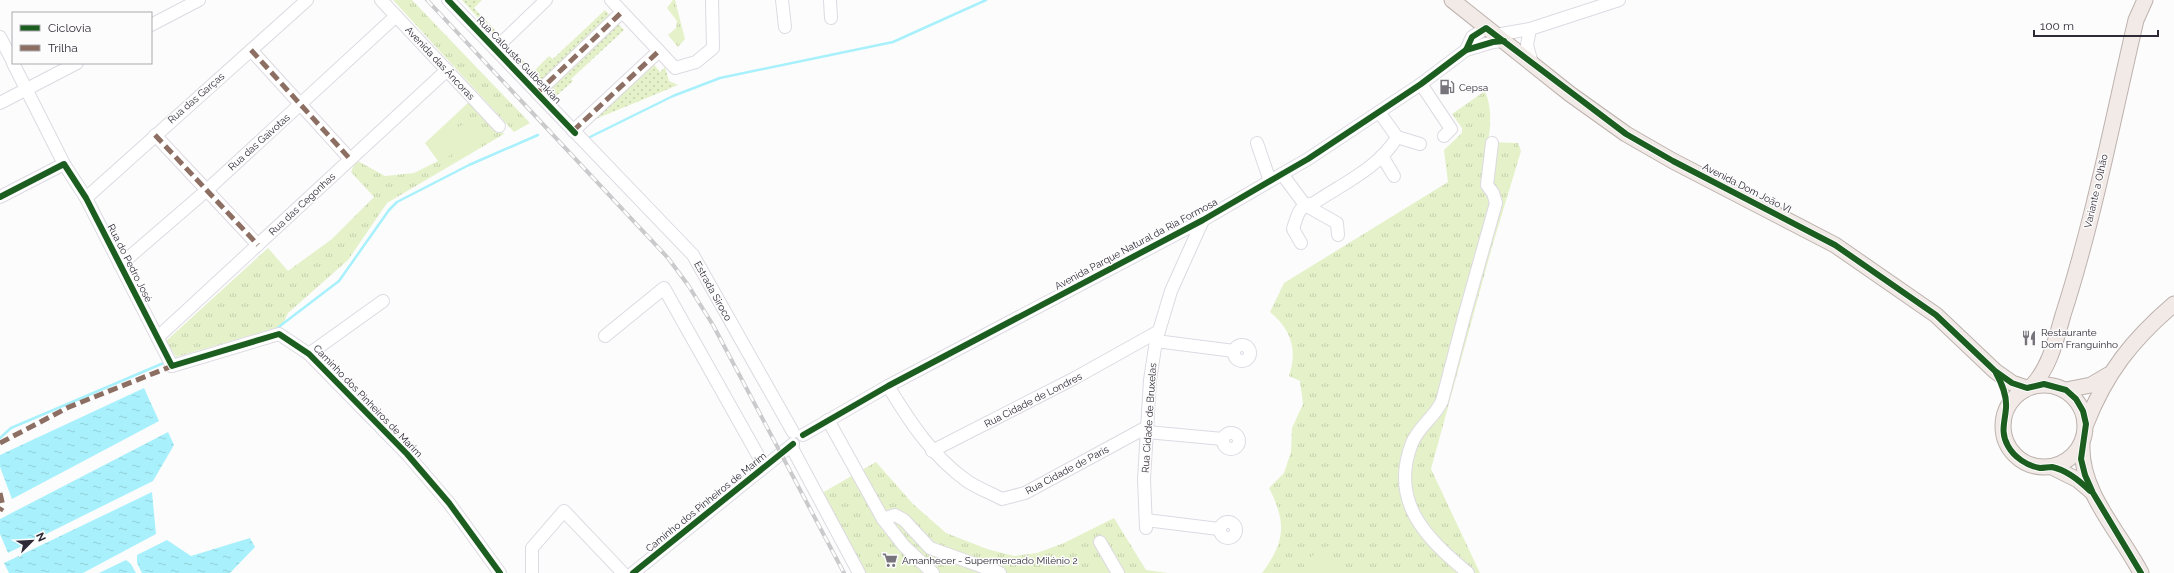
<svg xmlns="http://www.w3.org/2000/svg" width="2174" height="573" font-family="Raleway,sans-serif">
<defs>
<pattern id="grass-dots" width="8" height="8" patternUnits="userSpaceOnUse"><rect width="8" height="8" fill="#e4f1c9"/><path d="M2 2h.1M6 6h.1" fill="none" stroke="#c4cfad" stroke-width="1.8" stroke-linecap="round"/></pattern>
<pattern id="park-tufts" width="24" height="20" patternUnits="userSpaceOnUse"><rect width="24" height="20" fill="#e4f1c9"/><path d="M3 7l-1-3M5 7V3M7 7l1-3M15 17l-1-3M17 17v-4M19 17l1-3" fill="none" stroke="#c4cfad"/></pattern>
<pattern id="water-ripples" width="26" height="14" patternUnits="userSpaceOnUse"><rect width="26" height="14" fill="#a8f1fc"/><path d="M2 4q2-2 4 0t4 0M15 11q2-2 4 0t4 0" fill="none" stroke="#91cfd9"/></pattern>
</defs>
<rect width="100%" height="100%" fill="#fcfcfc"/>
<g fill="url(#grass-dots)">
<path d="M462,0H482L474,8L495,30L492,33Z"/>
<path d="M605,10L624,30L571,79L573,81L555,97L510,52L512,50L534,71L549,56L553,59Z"/>
<path d="M653,63L660,72L665,67L669,81L678,85L586,123Z"/>
</g>
<g fill="url(#park-tufts)">
<path d="M393,0H412L530,123L514,132Z"/>
<path d="M673,0H675L685,39L678,47L668,35L676,28L677,21L667,8Z"/>
<path d="M1485,91C1492,108 1491,124 1488,142L1518,143L1521,151L1492,247L1431,469L1480,573H1262C1285,542 1287,523 1269,488L1284,473L1291,452L1292,428L1303,404L1300,381L1289,376C1298,350 1291,329 1270,312L1284,283L1448,182L1444,150L1462,133V128L1452,114Z"/>
<path d="M469,102L504,134L387,203L348,260L288,313L283,324L272,329L176,357L166,341L268,248L288,271L332,239L374,197L351,172L356,160L385,176L414,173L438,161L425,143Z"/>
<path d="M876,462L913,504L946,533L987,549L1014,556L1037,553L1064,543L1114,518L1146,570L1168,573H863L822,493Z"/>
</g>
<g fill="#e4f1c9">
<path d="M471,121L480,142L440,160L430,140Z"/>
<path d="M1327,546L1345,573H1310L1303,562Z"/>
</g>
<g fill="url(#water-ripples)">
<path d="M144,388L159,421L12,499L0,467V455Z"/>
<path d="M168,432L174,445L153,481L8,553L0,534V519Z"/>
<path d="M152,492L156,534L83,573H9L4,563Z"/>
<path d="M250,538L255,547L230,573H142L137,563V555L167,540L191,556Z"/>
<path d="M126,560L131,564L136,573H99Z"/>
</g>
<g fill="none" stroke-linecap="round" stroke-linejoin="round">
<g stroke="#a8f1fc" stroke-width="2.5">
<path d="M590,137L673,96L720,78L893,42L986,0"/>
<path d="M276,329L339,281L389,210L397,202L469,165L538,135"/>
<path d="M0,438L11,428L166,362"/>
</g>
<g stroke="#dddae2" stroke-width="14">
<g id="minor">
<path d="M381,0L499,126"/>
<path d="M448,0L693,255L793,432"/>
<path d="M611,0L675,68L696,62L713,48L712,0"/>
<path d="M782,0L785,27"/>
<path d="M830,0L831,18"/>
<path d="M151,25L199,0"/>
<path d="M1530,29L1527,45L1532,63"/>
<path d="M1496,35L1530,29L1619,0"/>
<path d="M0,37L13,62"/>
<path d="M495,49L546,0"/>
<path d="M251,50L350,159"/>
<path d="M1466,50L1472,37L1486,28"/>
<path d="M13,63L64,164L86,198L172,366L279,334L309,354L407,454L449,503L500,573"/>
<path d="M1421,84L1451,129L1444,136"/>
<path d="M537,93L622,12"/>
<path d="M0,103L77,63"/>
<path d="M573,131L659,51"/>
<path d="M155,135L258,245"/>
<path d="M1397,137L1420,144"/>
<path d="M1257,143L1270,181"/>
<path d="M1382,156L1394,176"/>
<path d="M1282,174L1305,205L1337,223L1338,235"/>
<path d="M0,197L64,164"/>
<path d="M86,198L307,0"/>
<path d="M1301,243L1293,229C1298,214 1298,206 1314,203C1342,184 1380,167 1397,137L1379,112"/>
<path d="M120,265L207,190L396,16"/>
<path d="M605,336L664,288L764,466"/>
<path d="M158,337L447,70"/>
<path d="M1156,341L1234,351"/>
<circle cx="1242" cy="353" r="8"/>
<path d="M309,354L383,301"/>
<path d="M888,386C910,422 932,456 967,481C977,488 991,493 1002,499L1025,493L1147,427"/>
<path d="M828,420L883,519L904,546L933,573"/>
<path d="M1147,432L1223,439"/>
<circle cx="1231" cy="441" r="8"/>
<path d="M803,435L888,386L1203,220L1282,174L1308,159L1421,84L1466,50L1493,42L1504,41"/>
<path d="M791,446L859,573"/>
<path d="M932,451L1073,379L1159,331"/>
<path d="M883,519L895,515L904,520L930,548L1000,573"/>
<path d="M1146,520L1219,529"/>
<circle cx="1228" cy="530" r="8"/>
<path d="M1146,528L1144,479L1150,380L1156,341L1171,291L1203,220"/>
<path d="M1100,542L1118,573"/>
<path d="M532,573V548L564,511L623,573"/>
<path d="M633,573L793,444"/>
<path d="M1468,573C1426,538 1389,502 1412,443C1419,426 1435,417 1442,401L1464,317L1496,203L1493,193L1487,185L1492,143"/>
</g>
</g>
<g stroke="#bdb2ae" stroke-width="17">
<g id="major">
<path d="M1452,0L1570,94L1626,134L1673,161L1835,245L1936,315L1995,371L2012,383L2027,388"/>
<circle cx="2044" cy="426" r="41"/>
<path d="M2032,386C2050,367 2056,339 2063,315C2094,219 2113,118 2136,20L2145,0"/>
<path d="M2066,390L2091,385L2108,375"/>
<path d="M2086,424C2106,373 2132,340 2174,304"/>
<path d="M2082,444C2080,493 2120,532 2141,573"/>
<path d="M2052,467L2078,480L2091,491"/>
</g>
</g>
<use href="#minor" stroke="#fff" stroke-width="12"/>
<use href="#major" stroke="#f1eae7" stroke-width="15"/>
<g stroke="#cac9cb" stroke-width="4">
<path id="rail" d="M427,0L668,258L688,285L713,325L844,573"/>
</g>
<use href="#rail" stroke="#fcfcfc" stroke-width="2.5" stroke-dasharray="8" stroke-linecap="butt"/>
<g stroke="#8d6e63" stroke-width="5" stroke-dasharray="10 5" stroke-linecap="butt">
<path d="M251,50L350,159"/>
<path d="M537,93L622,12"/>
<path d="M573,131L659,51"/>
<path d="M155,135L258,245"/>
<path d="M0,443L69,407L172,366"/>
<path d="M0,493L3,506L0,511"/>
</g>
<g stroke="#fcfcfc" stroke-width="8">
<g id="cycleway">
<path d="M448,0L575,133"/>
<path d="M1466,50L1472,37L1486,28L1626,134L1673,161L1835,245L1936,315L1995,371L2012,383L2027,388L2044,384L2066,390L2076,399L2083,411L2086,424L2081,459L2085,475L2093,493L2141,573"/>
<path d="M0,197L64,164L86,198L172,366L279,334L309,354L407,454L449,503L500,573"/>
<path d="M1996,373C2002,384 2007,395 2006,408C2005,422 2000,432 2008,446C2014,457 2027,466 2040,468C2044,468 2048,467 2052,467C2066,470 2080,481 2090,491"/>
<path d="M803,435L888,386L1203,220L1282,174L1308,159L1421,84L1466,50L1493,42L1504,41"/>
<path d="M633,573L793,444"/>
</g>
</g>
<use href="#cycleway" stroke="#1b5e20" stroke-width="6"/>
</g>
<defs>
<g id="fuel-bare" transform="scale(1.2)"><path d="M-5.5-6h7V0h2V4h1.3V-2.5L3-4.5l.8-.8L6-3V5H2.5V1h-1V6h-7ZM-4.2-4.7v3.2H.2V-4.7Z" fill="#77747c" stroke="#fcfcfc" stroke-width="2.5" paint-order="stroke"/></g>
<g id="restaurant-bare" transform="scale(1.2)"><path d="M-5-6h1v4h1v-4h1v4h1v-4h1v5L-1.5 .5V6h-2V.5L-5-1ZM5-6V6H3V1.5H1.5Q1.5-4 5-6Z" fill="#77747c" stroke="#fcfcfc" stroke-width="2.5" paint-order="stroke"/></g>
<g id="supermarket-bare" transform="scale(1.2)"><path d="M-6-5.5h2.5l.6 2H6L4.5 2H-2.5L-4.4-4H-6ZM-1.5 3.2a1.3 1.3 0 1 0 .1 0ZM3 3.2a1.3 1.3 0 1 0 .1 0Z" fill="#77747c" stroke="#fcfcfc" stroke-width="2.5" paint-order="stroke"/></g>
</defs>
<g fill-rule="evenodd">
<use href="#fuel-bare" x="1447" y="87"/>
<use href="#restaurant-bare" x="2029" y="338"/>
<use href="#supermarket-bare" x="890" y="560"/>
</g>
<g text-anchor="middle" dominant-baseline="central" stroke-width="3" stroke-linejoin="round" paint-order="stroke">
<g font-size="10" fill="#2f2a37" stroke="#fcfcfc">
<text transform="translate(519 60) rotate(46)">Rua Calouste Gulbenkian</text>
<text transform="translate(440 63) rotate(47)">Avenida das Âncoras</text>
<text transform="translate(196 98) rotate(-41)">Rua das Garças</text>
<text transform="translate(259 142) rotate(-42)">Rua das Gaivotas</text>
<text transform="translate(1747 188) rotate(27)">Avenida Dom João VI</text>
<text transform="translate(2096 191) rotate(-77)">Variante a Olhão</text>
<text transform="translate(302 204) rotate(-43)">Rua das Cegonhas</text>
<text transform="translate(1136 244) rotate(-28)">Avenida Parque Natural da Ria Formosa</text>
<text transform="translate(130 263) rotate(63)">Rua do Pedro José</text>
<text transform="translate(713 291) rotate(61)">Estrada Siroco</text>
<text transform="translate(1033 400) rotate(-27)">Rua Cidade de Londres</text>
<text transform="translate(368 401) rotate(46)">Caminho dos Pinheiros de Marim</text>
<text transform="translate(1149 418) rotate(-86)">Rua Cidade de Bruxelas</text>
<text transform="translate(1067 470) rotate(-28)">Rua Cidade de Paris</text>
<text transform="translate(706 502) rotate(-39)">Caminho dos Pinheiros de Marim</text>
</g>
<g font-size="10" fill="#2f2a37" stroke="#fcfcfc" text-anchor="start">
<text x="1459" y="87">Cepsa</text>
<text x="2041" y="332">Restaurante<tspan x="2041" dy="12">Dom Franguinho</tspan></text>
<text x="902" y="560">Amanhecer - Supermercado Milénio 2</text>
</g>
</g>
<rect x="12" y="12" width="140" height="52" fill="#fcfcfc" stroke="#aaa8ad"/>
<rect x="20" y="25" width="20" height="6" fill="#1b5e20" stroke="#aaa8ad"/>
<text x="48" y="32" font-size="12" fill="#2f2a37">Ciclovia</text>
<rect x="20" y="45" width="20" height="6" fill="#8d6e63" stroke="#aaa8ad"/>
<text x="48" y="52" font-size="12" fill="#2f2a37">Trilha</text>
<g transform="translate(32 541) rotate(66)" stroke="#fcfcfc" stroke-width="3" paint-order="stroke">
<path d="M0-3L7 15L0 10L-7 15Z" fill="#2f2a37"/>
<text y="-6" font-size="11" font-weight="bold" text-anchor="middle" fill="#2f2a37">N</text>
</g>
<path d="M2034 30v6h124v-6" fill="none" stroke="#2f2a37" stroke-width="2"/>
<text x="2040" y="30" font-size="12" fill="#2f2a37" stroke="#fcfcfc" stroke-width="3" paint-order="stroke">100 m</text>
</svg>
